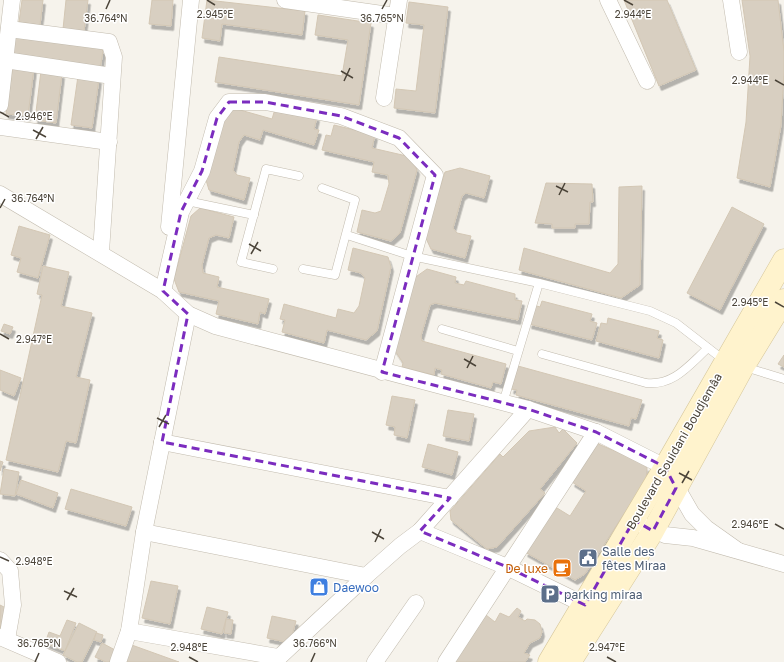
<svg xmlns="http://www.w3.org/2000/svg" width="784" height="662" font-family="'Golos Text',sans-serif">
<defs>
<filter id="shadow"><feDropShadow dx="2.5" dy="4.5" stdDeviation="0" flood-color="#0004"/></filter>
</defs>
<rect width="100%" height="100%" fill="#f6f3ec"/>
<g fill="#d8cfc1" stroke="#d3c7b4" filter="url(#shadow)">
<path d="M22,0H43L40,25L19,22Z"/>
<path d="M66,0H88L84,31L63,29Z"/>
<path d="M152,0H173L171,26L149,24Z"/>
<path d="M207,0L305,11L302,35L222,24L220,41L202,38Z"/>
<path d="M624,0H667L696,70L659,86Z"/>
<path d="M742,0H778L784,51V73L781,125L770,187L737,178L746,122L750,56Z"/>
<path d="M409,2L448,7L435,113L394,108L396,89L416,91L424,25L406,23Z"/>
<path d="M318,15L371,23L359,105L215,82L219,57L342,76L348,40L315,35Z"/>
<path d="M15,35L98,46L103,51L100,69L11,56Z"/>
<path d="M13,65L34,68L28,116L6,114Z"/>
<path d="M41,71L62,74L56,123L35,120Z"/>
<path d="M78,76L99,79L92,128L71,125Z"/>
<path d="M276,106L317,117L314,129L319,130L314,145L263,130L260,140L244,135L239,142L233,170L237,175L250,178L244,200L209,190L206,180L222,116L233,108L272,119Z"/>
<path d="M334,125L375,135L372,148L411,157L417,170L400,233L391,241L357,232L362,210L375,213L381,211L389,184L388,175L372,172L374,162L322,150L326,135L331,136Z"/>
<path d="M460,168L490,176L484,198L466,193L462,196L453,228L457,233L471,236L465,258L431,249L425,236L445,172Z"/>
<path d="M546,183L592,184L593,202H590L589,224H575V228H552V224L535,223Z"/>
<path d="M642,186L640,285L621,298L519,270L524,248L610,273L618,264L619,187Z"/>
<path d="M732,207L764,224L720,310L687,293Z"/>
<path d="M200,208L234,217L229,238L216,235L209,238L202,265L203,273L219,277L217,287L269,299L265,314L260,312L258,324L216,314L219,301L179,292L174,279L191,216Z"/>
<path d="M19,226L50,235L38,278L17,272L21,258L11,255Z"/>
<path d="M353,248L388,257L391,267L377,331L366,340L327,330L324,343L282,332L285,320L280,319L284,304L336,318L338,309L354,313L359,306L365,278L361,273L348,270Z"/>
<path d="M43,266L69,272L61,306L92,313L76,377L90,380L76,443L66,441L58,472L6,460L42,295L37,294Z"/>
<path d="M427,269L456,277L455,283L464,285L466,281L515,294V300L522,301L518,320L435,303L430,305L421,336L422,341L506,364L501,384L493,382L491,388L441,374L442,370L435,368L434,375L402,367L403,363L392,346L410,281Z"/>
<path d="M542,301L592,314L590,321L597,323L592,340L529,324L534,305L540,307Z"/>
<path d="M608,318L659,331L657,338L663,340L659,358L596,341L601,323L607,324Z"/>
<path d="M4,324L13,327L10,334L1,331Z"/>
<path d="M784,355V367L778,364Z"/>
<path d="M518,366L642,400L636,419L631,418L629,426L516,395L517,390L511,389Z"/>
<path d="M0,370L21,378L14,396L0,390Z"/>
<path d="M392,396L415,400L407,438L394,435L395,427L386,425Z"/>
<path d="M448,410L474,414L469,441L443,436Z"/>
<path d="M555,427L559,433L563,429L577,443L540,489L545,493L497,547L487,549L451,520L450,511L500,454L503,457L529,431Z"/>
<path d="M596,443L640,462L647,468L646,480L585,574L575,580L525,552L540,528L557,508L570,516L586,491L572,482Z"/>
<path d="M428,444L458,452L452,475L422,467Z"/>
<path d="M0,461L3,462L0,471Z"/>
<path d="M4,469L19,472L15,496L0,494Z"/>
<path d="M21,480L58,493L53,508L16,494Z"/>
<path d="M71,489L132,507L126,526L65,509Z"/>
<path d="M151,581L178,586L170,624L142,618Z"/>
<path d="M0,605L10,610L0,628Z"/>
<path d="M207,607L228,612L222,634L201,629Z"/>
<path d="M517,608L521,611L518,617L525,621L527,619L535,620L540,624L542,632L540,638L530,643L524,653L530,655L525,662H455L486,615L495,622L500,613L509,617Z"/>
<path d="M272,616L296,621L290,643L267,638Z"/>
<path d="M226,619L233,620L231,634L224,633Z"/>
<path d="M67,620L76,623L65,651L45,643L49,632L60,636Z"/>
<path d="M79,623L97,632L82,662H77L63,655Z"/>
<path d="M96,633L103,635L101,642L94,640Z"/>
<path d="M102,643L117,651L112,662H106L95,657Z"/>
<path d="M129,644L179,662H123Z"/>
</g>
<g fill="none" stroke-linecap="round" stroke-linejoin="round">
<g stroke="#c2bbae" stroke-width="9">
<g id="service">
<path d="M187,201L254,215"/>
<path d="M347,235L412,256L539,283L650,311L676,323L725,361"/>
<path d="M273,269L241,262L266,169L299,176"/>
<path d="M303,269L335,275L355,200L322,188"/>
<path d="M442,329L518,351"/>
<path d="M542,354L646,383C674,386 689,365 708,348"/>
<path d="M745,367L784,379"/>
<path d="M503,403L539,283"/>
</g>
</g>
<g stroke="#c2bbae" stroke-width="17">
<g id="minor">
<path d="M285,0L396,16"/>
<path d="M608,0L647,81"/>
<path d="M731,0L739,52"/>
<path d="M9,29L109,42L114,57L101,252"/>
<path d="M5,60L112,76"/>
<path d="M384,98L399,0"/>
<path d="M0,105L12,0"/>
<path d="M0,127L109,142"/>
<path d="M0,194L163,291L188,314L215,326L528,409L596,432L665,467L692,514L706,528L737,550"/>
<path d="M169,227L191,0"/>
<path d="M163,291L181,212L202,171L217,118L229,102H265L341,116L399,138L435,175L382,372"/>
<path d="M162,442L450,498"/>
<path d="M644,526L665,535L693,538L784,564"/>
<path d="M420,531L507,567L585,605"/>
<path d="M144,532L366,576"/>
<path d="M0,560L10,571L13,605L7,639"/>
<path d="M129,631L278,657"/>
<path d="M0,637L58,662"/>
<path d="M118,662L129,631L144,532L188,314"/>
<path d="M274,662L366,576L400,546L420,531L528,409"/>
<path d="M375,662L416,603"/>
<path d="M446,662L596,432"/>
</g>
</g>
<g stroke="#d6c79b" stroke-width="23">
<g id="secondary">
<path d="M549,662L665,467L784,260"/>
<path d="M570,662L653,531L743,367L784,300"/>
</g>
</g>
<use href="#service" stroke="#fff" stroke-width="8"/>
<use href="#minor" stroke="#fff" stroke-width="16"/>
<use href="#secondary" stroke="#fff3cd" stroke-width="22"/>
</g>
<path fill="none" stroke="#7b2cbf" stroke-width="3" stroke-dasharray="8 5" stroke-linejoin="round" d="M229,102H265L341,116L399,138L435,175L382,372L528,409L596,432L665,467L676,488L653,531L634,520L585,605L507,567L420,531L450,498L162,442L188,314L163,291L181,212L202,171L217,118Z"/>
<path fill="none" stroke="#4b4439" stroke-width="1.5" d="M207,0L215,5M624,0L633,5M106,9L110,0M382,9L387,0M341,71L353,78M775,80L784,85M344,81L350,68M0,112L9,117M33,130L46,137M36,139L43,127M556,186L568,192M559,195L565,183M0,208L5,199M249,244L261,251M251,254L258,242M775,302L784,307M0,334L9,339M464,359L476,366M467,368L473,356M157,418L169,424M159,427L166,415M679,473L692,480M682,483L689,471M775,524L784,529M372,532L384,539M375,542L381,529M0,557L9,561M64,591L77,597M67,600L74,588M189,657L198,662M607,657L616,662M35,662L39,653M311,662L315,653"/>
<defs>
<g id="civic-square" transform="scale(1)"><rect x="-9" y="-9" width="18" height="18" rx="4" fill="#5c6f8a" stroke="#fff"/><path d="M-.6-6.5H3V-4.5H.6V-3L4-1V1h2V6H-6V1h2V-1L-.6-3ZM-1.2 2.5V6h2.4V2.5Z" fill="#fff"/></g>
<g id="cafe-square" transform="scale(1)"><rect x="-9" y="-9" width="18" height="18" rx="4" fill="#e8710a" stroke="#fff"/><path d="M-5.5-4.5H6V0H3Q3 3.5 0 3.5H-2.5Q-5.5 3.5-5.5 0ZM3-3.2v2h1.7v-2ZM-6 4.5H4V6H-6Z" fill="#fff"/></g>
<g id="shop-square" transform="scale(1)"><rect x="-9" y="-9" width="18" height="18" rx="4" fill="#3f7fe0" stroke="#fff"/><path d="M-5-2.5h2.3a2.7 3.5 0 0 1 5.4 0H5L5.5 6h-11ZM-1.5-2.5h3a1.5 2.3 0 0 0-3 0Z" fill="#fff"/></g>
<g id="parking-square" transform="scale(1)"><rect x="-9" y="-9" width="18" height="18" rx="4" fill="#5c6f8a" stroke="#fff"/><path d="M-3.5-5.5H1a3.5 3.5 0 0 1 0 7H-1V5.5H-3.5ZM-1-3.4V-.6H.8a1.4 1.4 0 0 0 0-2.8Z" fill="#fff"/></g>
</defs>
<g fill-rule="evenodd">
<use href="#civic-square" x="588" y="558"/>
<use href="#cafe-square" x="562" y="568"/>
<use href="#shop-square" x="319" y="587"/>
<use href="#parking-square" x="550" y="594"/>
</g>
<g text-anchor="middle" dominant-baseline="central" stroke-width="3" stroke-linejoin="round" paint-order="stroke">
<g font-size="12" fill="#4b4439" stroke="#fff">
<text transform="translate(674 451) rotate(-60)">Boulevard Souidani Boudjemâa</text>
</g>
<g font-size="12" fill="#4e5e75" stroke="#fff" text-anchor="start">
<text x="602" y="551">Salle des<tspan x="602" dy="14">fêtes Miraa</tspan></text>
<text x="564" y="594">parking miraa</text>
</g>
<g font-size="12" fill="#c56008" stroke="#fff" text-anchor="end">
<text x="548" y="568">De luxe</text>
</g>
<g font-size="12" fill="#366cbe" stroke="#fff" text-anchor="start">
<text x="333" y="587">Daewoo</text>
</g>
</g>
<g font-size="10" text-anchor="middle" fill="#4b4439" stroke="#fff" stroke-width="3" stroke-linejoin="round" paint-order="stroke">
<text x="215" y="18">2.945°E</text>
<text x="633" y="18">2.944°E</text>
<text x="106" y="22">36.764°N</text>
<text x="382" y="22">36.765°N</text>
<text x="750" y="84">2.944°E</text>
<text x="34" y="120">2.946°E</text>
<text x="33" y="202">36.764°N</text>
<text x="750" y="306">2.945°E</text>
<text x="34" y="343">2.947°E</text>
<text x="750" y="528">2.946°E</text>
<text x="34" y="565">2.948°E</text>
<text x="39" y="647">36.765°N</text>
<text x="315" y="647">36.766°N</text>
<text x="189" y="651">2.948°E</text>
<text x="607" y="651">2.947°E</text>
</g>
</svg>
